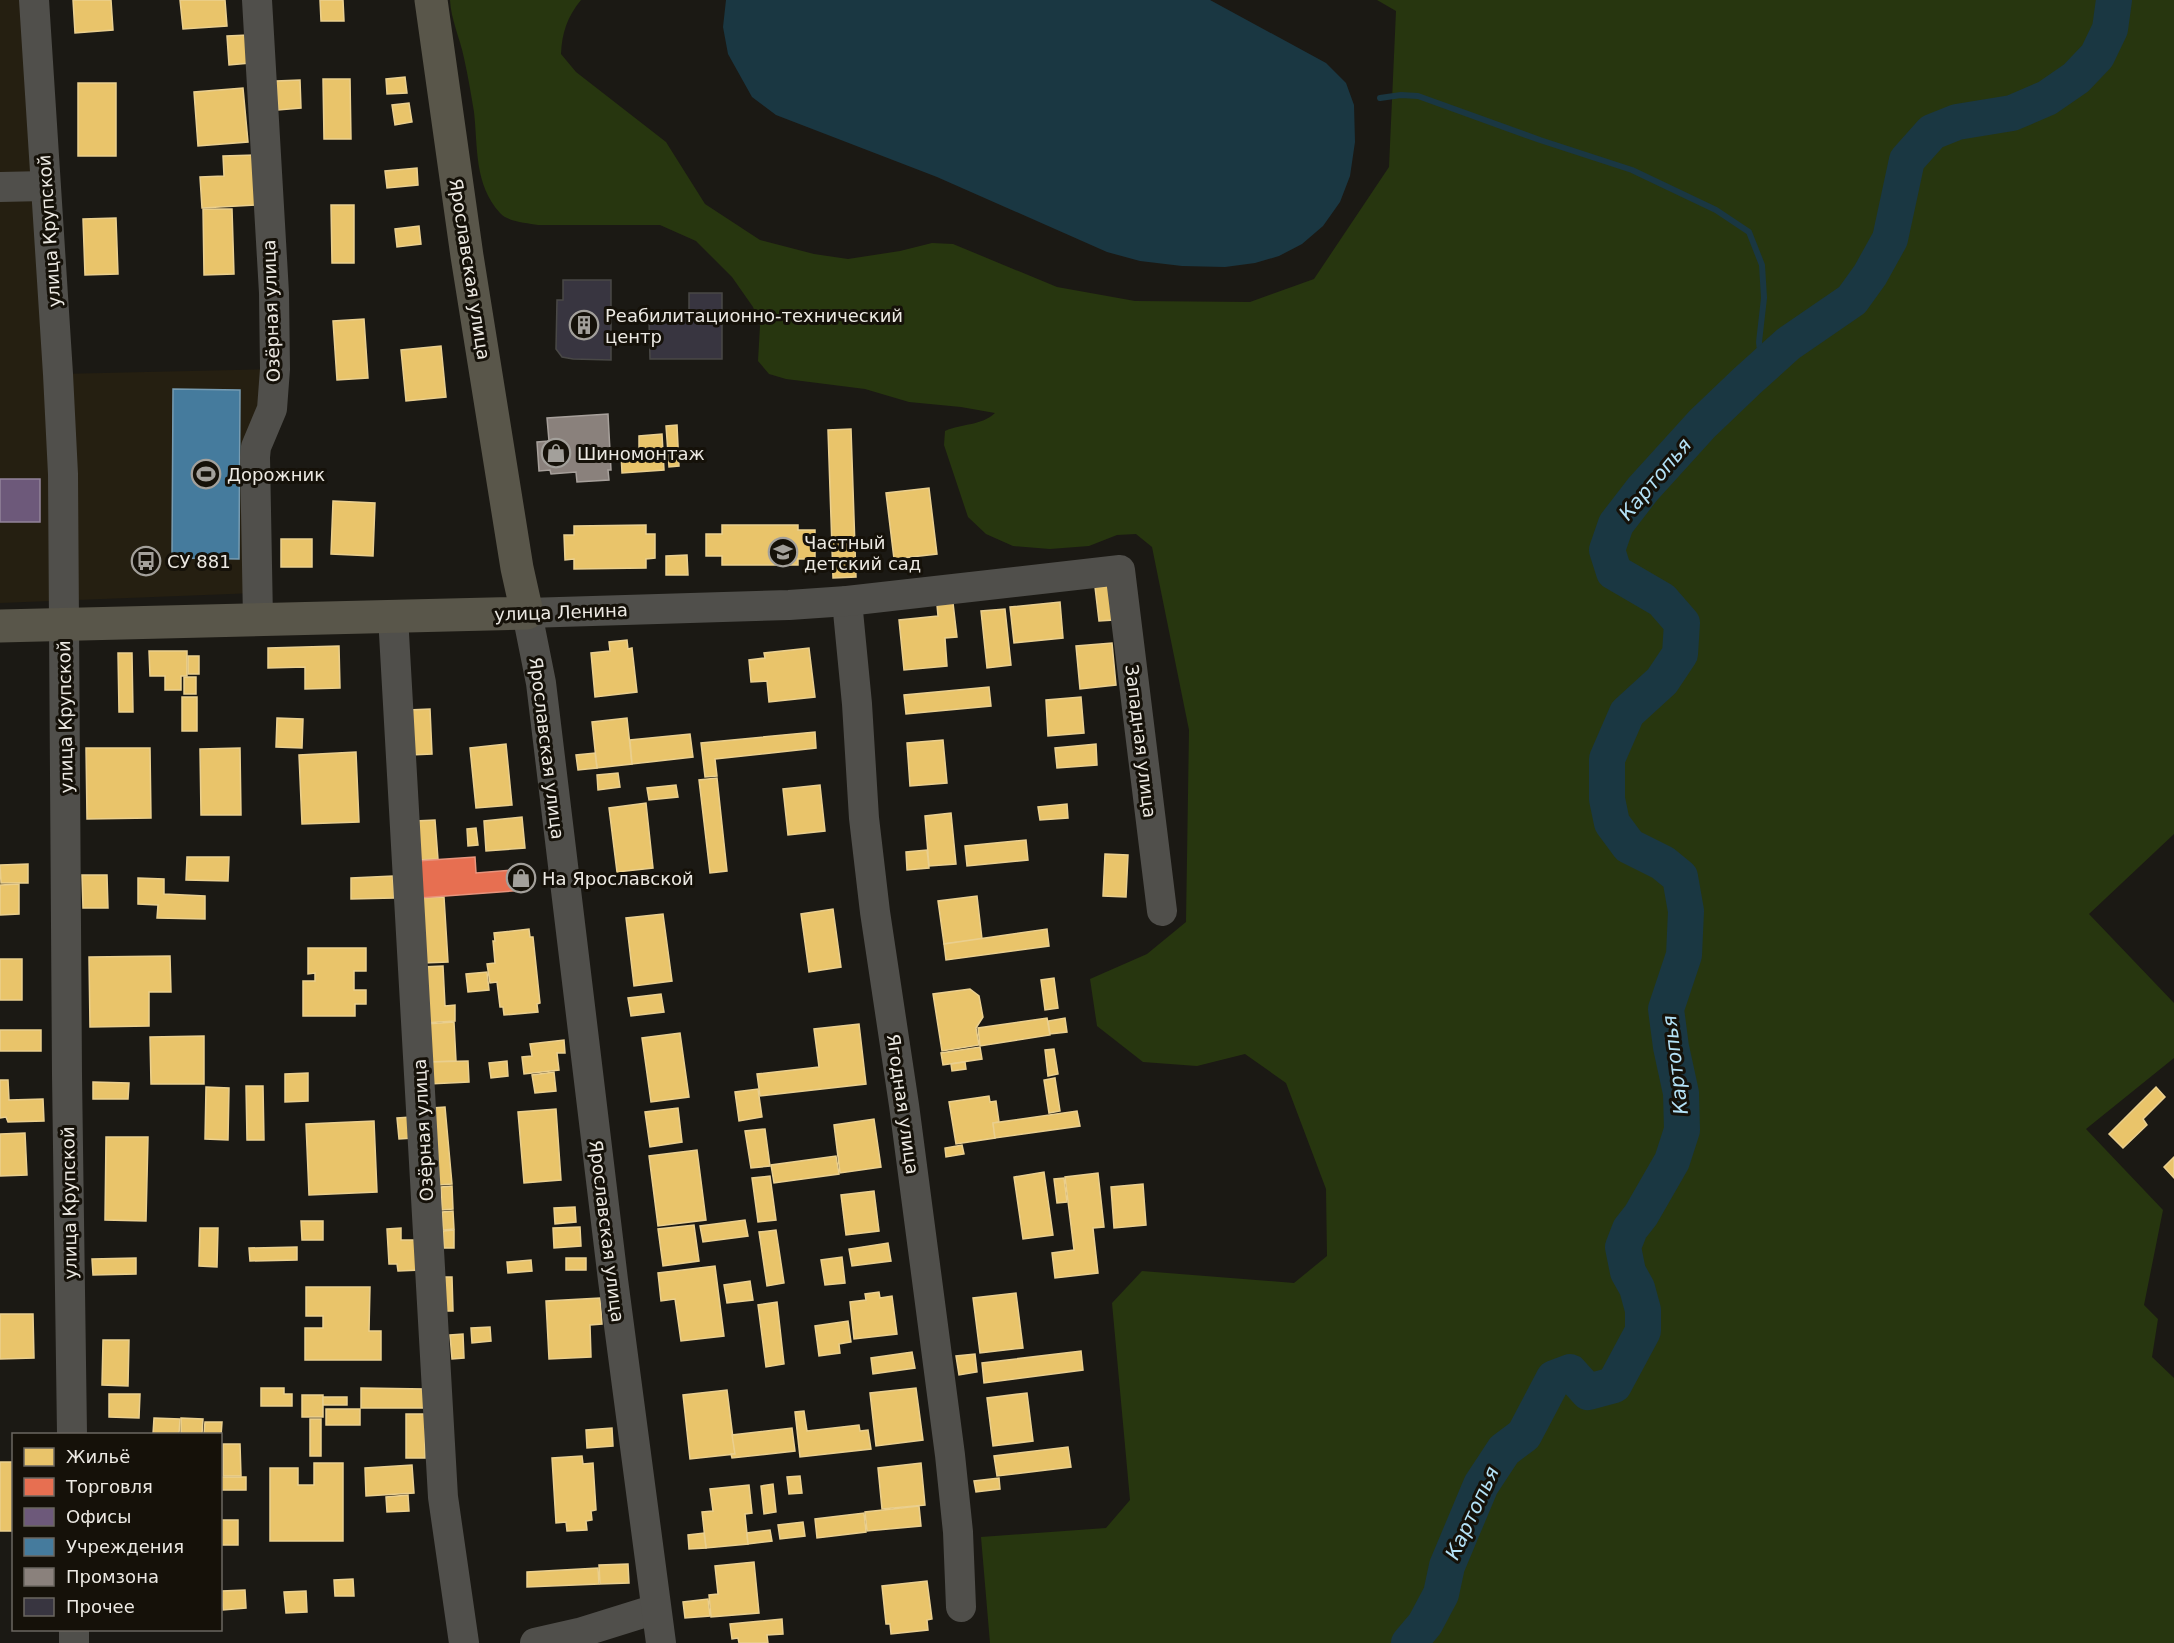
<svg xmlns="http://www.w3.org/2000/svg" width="2174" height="1643" font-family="'DejaVu Sans',sans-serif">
<rect width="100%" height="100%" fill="#1b1914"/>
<path fill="#251f11" d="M0,0H35L59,374L275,369L257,593L0,603Z"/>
<path fill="#27360f" d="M450,0H581C567,17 562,33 561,54L576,72L666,142L705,204L760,240L814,254L848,259L900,251L932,243L953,244L1057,287L1135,301L1250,302L1314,279L1389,167L1396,11L1377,0H2174V834L2089,914L2174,1003V1058L2086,1129L2163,1210L2144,1305L2158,1319L2152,1357L2174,1378V1643H990L981,1537L1106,1528L1130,1500L1112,1303L1142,1271L1294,1283L1327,1256L1326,1189L1286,1083L1245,1054L1197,1066L1143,1062L1097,1026L1090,979L1147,954L1186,922L1189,730L1152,547L1136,534L1117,535L1089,546L1050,549L1013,546L986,534L968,517L944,445L945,431C963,423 981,426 995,413L961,407L909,402L865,389L786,379L769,374L758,361L760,326L753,307L732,277L696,241L660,225H538C527,223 508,222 500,213C474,184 478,148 474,112C471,94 468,76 464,58C460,38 451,20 450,0Z"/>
<path fill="#1a3742" d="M726,0H1210L1326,63L1346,83L1354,105L1355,142L1350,176L1340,202L1323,226L1302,244L1279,256L1255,263L1225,267L1182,266L1140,261L1107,252L937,177L776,115L752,97L728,54L723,27Z"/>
<g fill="#e9c46a" stroke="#eacf8e" stroke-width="1.5">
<path d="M73,0H111L113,30L75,33Z"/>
<path d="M180,0H225L227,26L183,29Z"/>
<path d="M320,0H343L344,21H321Z"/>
<path d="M248,35L250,63L229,65L227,36Z"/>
<path d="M405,77L407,93L387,94L386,79Z"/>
<path d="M323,79H350L351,139H324Z"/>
<path d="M300,80L301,108L278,110L276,81Z"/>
<rect x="78" y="83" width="38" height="73"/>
<path d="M243,88L248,142L198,146L194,92Z"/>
<path d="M409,103L412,122L395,125L392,105Z"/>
<path d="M255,155L258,205L202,208L200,177L224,176L223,156Z"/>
<path d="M417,168L418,185L387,188L385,171Z"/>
<path d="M331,205H354V263H332Z"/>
<path d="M203,209H232L234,274L204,275Z"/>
<path d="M116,218L118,274L85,275L83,219Z"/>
<path d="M419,226L421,244L397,247L395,229Z"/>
<path d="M364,319L368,378L337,380L333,321Z"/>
<path d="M441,346L446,397L406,401L401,350Z"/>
<path d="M677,425L679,466L669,467L666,426Z"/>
<path d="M851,429L856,577L833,578L828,430Z"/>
<path d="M662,434L664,470L622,473L621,452L639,451V436Z"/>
<path d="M929,488L937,554L894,559L886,493Z"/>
<path d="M333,501L375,503L373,556L331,554Z"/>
<path d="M646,525V534H655V558L646,559V568L574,569V559L565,560L564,535H574V526Z"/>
<path d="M722,525H798V530H815V559H798V565H722V556H706V534H722Z"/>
<rect x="281" y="539" width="31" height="28"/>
<path d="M687,555L688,575H666V556Z"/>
<path d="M1111,586L1114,620L1099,621L1095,587Z"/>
<path d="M1060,602L1063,638L1014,643L1010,607Z"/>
<path d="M953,603L957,637L945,638L947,666L904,670L899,620L938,616L937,605Z"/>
<path d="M1005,609L1011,665L987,668L981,611Z"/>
<path d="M627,640L628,649L632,648L637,692L595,697L591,653L610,651L609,642Z"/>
<path d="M1112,643L1116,685L1080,689L1076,646Z"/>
<path d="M339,646L340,688L305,689V667L268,668V648Z"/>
<path d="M809,648L815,697L769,702L767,681L751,682L749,660L765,658L764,653Z"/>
<path d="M149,651H187V676H181V690H165V676H150Z"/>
<path d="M118,653H132L133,712H119Z"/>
<rect x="188" y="656" width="11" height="18"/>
<rect x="184" y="677" width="12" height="17"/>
<path d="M989,687L991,706L906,714L904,695Z"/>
<rect x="182" y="697" width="15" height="34"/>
<path d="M1081,697L1084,733L1048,736L1046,700Z"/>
<path d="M430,709L432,754L410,755L408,710Z"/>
<path d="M277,718L303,719L302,748L276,747Z"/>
<path d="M627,718L632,764L597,768L592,722Z"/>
<path d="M815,732L816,748L715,759L717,776L705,777L701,743Z"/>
<path d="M690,734L693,757L632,764L630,740Z"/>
<path d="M943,740L947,783L910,786L907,743Z"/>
<path d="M506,744L512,805L476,808L470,748Z"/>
<path d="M1096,744L1097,765L1057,768L1055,748Z"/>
<path d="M86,748H150L151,818L87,819Z"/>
<path d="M240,748L241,815H201L200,749Z"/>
<path d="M356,752L359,822L302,824L299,755Z"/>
<path d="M595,753L597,768L578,770L576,755Z"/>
<path d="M618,773L620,787L598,790L597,775Z"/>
<path d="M717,778L727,871L710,873L699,780Z"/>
<path d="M676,785L678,797L649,800L647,788Z"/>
<path d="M820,785L825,831L788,835L783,789Z"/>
<path d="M646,803L653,868L617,872L609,808Z"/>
<path d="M1067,804L1068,818L1040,820L1038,807Z"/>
<path d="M951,813L956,864L929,866L925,816Z"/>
<path d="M522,817L525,848L486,851L484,821Z"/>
<path d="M435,820L438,859L418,860L415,821Z"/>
<path d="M476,828L478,845L468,846L467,829Z"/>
<path d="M1026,840L1028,860L967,866L965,846Z"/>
<path d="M927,850L929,868L907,870L906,852Z"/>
<path d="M1105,854L1128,855L1126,897L1103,896Z"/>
<path d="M187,857H229L228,881L186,880Z"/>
<path d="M28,864V883H1L0,865Z"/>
<path d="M82,875H107L108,908H83Z"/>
<path d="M393,876L394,898L351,899V878Z"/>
<path d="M138,878L164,879V894L205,896V919L157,918L158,905L138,904Z"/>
<path d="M19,884V914L0,915V885Z"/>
<path d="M977,896L982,939L944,944L938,901Z"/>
<path d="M444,897L448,962L423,963L419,898Z"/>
<path d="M833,909L841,967L809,972L801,914Z"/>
<path d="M663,914L672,981L634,986L626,918Z"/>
<path d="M529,929L530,937H533L540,1003L537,1004L538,1012L504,1015L503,1007H500L497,982L490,983L487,964L495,963L493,941H495L494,933Z"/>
<path d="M1047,929L1049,946L946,960L944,944Z"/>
<path d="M308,948H366V971H354V990H366V1004H355V1016H303V981H315V973L308,974Z"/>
<path d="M170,956L171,992H149V1026L90,1027L89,957Z"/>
<rect x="0" y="959" width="22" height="41"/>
<path d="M443,966L445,1006L455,1005V1021L424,1023L421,967Z"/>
<path d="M487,972L489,990L468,992L466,974Z"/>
<path d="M1054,978L1058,1008L1045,1010L1041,980Z"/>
<path d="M970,989L979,996L983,1017L976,1028L979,1045L942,1051L933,994Z"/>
<path d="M661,994L664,1012L631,1016L628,998Z"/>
<path d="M1047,1018L1050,1035L980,1046L978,1028Z"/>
<path d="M1065,1018L1067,1032L1050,1034L1048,1021Z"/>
<path d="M454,1022L456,1061L428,1062L426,1024Z"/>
<path d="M859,1024L866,1084L760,1096L757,1074L819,1067L814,1029Z"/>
<rect x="0" y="1030" width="41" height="21"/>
<path d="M680,1033L689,1097L651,1102L642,1038Z"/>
<path d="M204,1036V1084H151L150,1037Z"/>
<path d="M564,1040L565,1053H557L559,1070L524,1074L522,1057L532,1056L530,1044Z"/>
<path d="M980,1047L982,1059L943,1065L941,1053Z"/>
<path d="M1054,1049L1058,1074L1048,1076L1045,1050Z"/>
<path d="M468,1061L469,1082L429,1084L428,1062Z"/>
<path d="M507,1061L508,1076L491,1078L489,1063Z"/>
<path d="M965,1062L966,1069L952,1071L951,1064Z"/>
<path d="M554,1072L556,1091L535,1093L532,1075Z"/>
<path d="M308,1073V1101L285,1102V1074Z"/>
<path d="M1055,1078L1060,1111L1049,1113L1044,1080Z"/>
<path d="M0,1080H8L9,1100L43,1099L44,1121L8,1122L6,1117L0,1118Z"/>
<path d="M93,1082L129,1083L128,1099H93Z"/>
<path d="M246,1086H263L264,1140H247Z"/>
<path d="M206,1087L229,1088L228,1140L205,1139Z"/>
<path d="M2156,1087L2165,1097L2143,1119L2147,1125L2123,1148L2109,1134Z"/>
<path d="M758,1089L762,1117L739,1121L735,1092Z"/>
<path d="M989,1096L990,1102L996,1101L999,1122L993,1123L995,1138L956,1144L949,1102Z"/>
<path d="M445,1107L452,1184L438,1185L432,1108Z"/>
<path d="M678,1108L682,1142L650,1147L645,1112Z"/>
<path d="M556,1109L561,1180L524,1183L518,1112Z"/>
<path d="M1077,1111L1080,1126L995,1138L993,1123Z"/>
<path d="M411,1117L413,1138L399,1139L397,1118Z"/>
<path d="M874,1119L881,1167L840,1173L834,1125Z"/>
<path d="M374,1121L377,1192L309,1195L306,1124Z"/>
<path d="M765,1129L770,1166L751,1168L745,1131Z"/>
<path d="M25,1133L27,1175L0,1176V1134Z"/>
<path d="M106,1137H148L146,1221L105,1220Z"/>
<path d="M962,1145L964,1154L946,1157L945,1148Z"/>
<path d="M697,1150L706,1220L658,1226L649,1156Z"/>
<path d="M836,1156L839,1174L774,1183L771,1165Z"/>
<path d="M2174,1157V1178L2164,1167Z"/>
<path d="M1044,1172L1053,1235L1023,1239L1014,1177Z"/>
<path d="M1098,1173L1104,1227L1093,1228L1098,1273L1055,1278L1052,1253L1074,1250L1065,1177Z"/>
<path d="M770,1176L776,1220L758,1222L752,1178Z"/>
<path d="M1064,1178L1067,1202L1057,1203L1054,1179Z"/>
<path d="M1143,1184L1146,1225L1114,1228L1111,1187Z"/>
<path d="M452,1186L453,1209L442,1210L441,1187Z"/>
<path d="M874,1191L879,1231L846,1235L841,1195Z"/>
<path d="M575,1207L576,1222L555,1224L554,1208Z"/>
<path d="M453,1211L454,1229L443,1230L442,1212Z"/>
<path d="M745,1220L748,1236L703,1242L700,1226Z"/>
<path d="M301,1221H323V1240H302Z"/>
<path d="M694,1225L699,1261L663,1266L658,1229Z"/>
<path d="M580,1227L581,1246L554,1248L553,1228Z"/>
<path d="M200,1228H218L217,1267L199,1266Z"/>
<path d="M401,1228V1240H416L421,1270L398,1271L397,1264H389L387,1229Z"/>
<path d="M454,1230V1248H444L443,1231Z"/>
<path d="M776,1230L784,1283L767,1286L759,1232Z"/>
<path d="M888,1243L891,1261L852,1266L849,1249Z"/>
<path d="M297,1247V1260L250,1261L249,1248Z"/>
<path d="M842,1257L845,1283L825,1285L821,1260Z"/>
<path d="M136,1258V1274L93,1275L92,1259Z"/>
<rect x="566" y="1258" width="20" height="12"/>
<path d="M531,1260L532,1271L508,1273L507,1262Z"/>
<path d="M715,1266L724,1336L681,1341L675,1299L661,1301L658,1273Z"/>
<path d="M441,1277H452L453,1311H442Z"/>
<path d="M750,1281L753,1300L727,1303L724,1285Z"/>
<path d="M306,1287H370L369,1331H381V1360H305V1328H323V1316H306Z"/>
<path d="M879,1292L880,1298L892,1296L897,1334L854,1339L850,1302L866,1300L865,1294Z"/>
<path d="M1016,1293L1023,1348L980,1353L973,1298Z"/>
<path d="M600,1298L602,1324L590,1325L591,1357L549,1359L546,1301Z"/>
<path d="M777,1302L784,1364L766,1367L758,1305Z"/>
<path d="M0,1314H33L34,1358L0,1359Z"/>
<path d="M848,1321L851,1342L839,1344L840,1353L819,1356L815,1326Z"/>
<path d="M490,1327L491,1341L472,1343L471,1328Z"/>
<path d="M463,1334L464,1358L452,1359L450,1335Z"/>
<path d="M103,1340H129L128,1386L102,1385Z"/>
<path d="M1081,1351L1083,1370L984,1383L982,1363Z"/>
<path d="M912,1352L915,1368L873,1374L871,1358Z"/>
<path d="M975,1354L977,1372L959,1375L956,1356Z"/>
<path d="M261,1388H284V1394H292V1406H261Z"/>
<path d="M361,1388L426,1389V1408H361Z"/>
<path d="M916,1388L923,1440L876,1446L870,1393Z"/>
<path d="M727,1390L735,1454L690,1459L683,1395Z"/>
<path d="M1027,1393L1033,1441L993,1446L987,1398Z"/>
<path d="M109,1394H140L139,1418L109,1417Z"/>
<rect x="302" y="1395" width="21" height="22"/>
<rect x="323" y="1397" width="24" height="8"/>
<rect x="326" y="1409" width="34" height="16"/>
<path d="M804,1411L807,1431L859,1425L860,1431L868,1430L871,1449L800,1457L795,1412Z"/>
<rect x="406" y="1414" width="19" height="44"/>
<path d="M154,1418L180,1419L179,1434H153Z"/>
<path d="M181,1418L203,1419L202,1434H181Z"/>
<rect x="310" y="1419" width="11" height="37"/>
<path d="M205,1422H222L220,1451V1434H204Z"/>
<path d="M612,1428L613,1446L587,1448L586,1430Z"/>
<path d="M792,1428L795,1451L732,1458L731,1454H735L732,1435Z"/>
<path d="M223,1444H240L241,1476H223Z"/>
<path d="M1068,1447L1071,1467L997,1476L994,1456Z"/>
<path d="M582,1456L583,1464L593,1463L596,1510L591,1511L592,1520L586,1521L587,1530L567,1531L566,1522L556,1523L552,1458Z"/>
<rect x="0" y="1462" width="14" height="69"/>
<path d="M314,1463H343V1541H270V1468H298V1485H314Z"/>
<path d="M921,1463L925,1505L882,1509L878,1468Z"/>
<path d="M412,1465L414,1493L366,1496L365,1468Z"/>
<path d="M800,1476L802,1493L789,1494L787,1477Z"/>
<rect x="220" y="1477" width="26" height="13"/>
<path d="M999,1478L1000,1489L976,1492L974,1481Z"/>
<path d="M773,1484L776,1512L764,1514L761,1486Z"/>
<path d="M749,1485L752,1513L745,1514L748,1544L706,1548L702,1512L713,1511L710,1489Z"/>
<path d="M408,1495L409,1511L387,1512L386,1497Z"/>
<path d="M919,1506L921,1526L867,1531L865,1512Z"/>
<path d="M864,1513L866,1532L817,1538L815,1519Z"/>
<rect x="221" y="1520" width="17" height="25"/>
<path d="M803,1522L805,1536L780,1539L778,1525Z"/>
<path d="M770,1530L772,1541L748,1544L747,1533Z"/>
<path d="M704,1533L706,1548L689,1549L688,1535Z"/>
<path d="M754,1562L759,1613L711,1617L709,1595L718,1594L715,1566Z"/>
<path d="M628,1564L629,1583L600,1584L599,1565Z"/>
<path d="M598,1568L599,1584L527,1587V1572Z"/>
<path d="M353,1579L354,1596H335L334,1580Z"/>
<path d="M927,1581L932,1619L927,1620L928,1630L891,1634L890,1624H886L882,1586Z"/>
<path d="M245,1590L246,1608L223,1610L222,1591Z"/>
<path d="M306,1591L307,1612L286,1613L284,1592Z"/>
<path d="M708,1599L710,1616L685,1618L683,1602Z"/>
<path d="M782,1619L783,1634L767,1635L768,1643H739L738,1638L732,1639L730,1624Z"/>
</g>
<path fill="#e76f51" stroke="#e8947d" stroke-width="1.5" d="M475,857L476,873L525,869L526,890L419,898L417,861Z"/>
<rect fill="#6d597a" stroke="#93849a" stroke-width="1.5" x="0" y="479" width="40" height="43"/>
<path fill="#457b9d" stroke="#779cb2" stroke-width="1.5" d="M173,389L240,390L239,559L172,558Z"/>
<path fill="#8a817c" stroke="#a7a09b" stroke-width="1.5" d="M608,414L611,470H608L609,480L577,482L576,472L551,474L550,470L539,471L537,442L549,441L547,418Z"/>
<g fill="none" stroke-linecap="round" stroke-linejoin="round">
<path stroke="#1a3742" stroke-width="6" d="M1380,98L1401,95L1418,96L1540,140L1632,170L1716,210L1749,232L1762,265L1764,298L1759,342L1760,351L1770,360"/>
<path stroke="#1a3742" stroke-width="36" d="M1409,1643L1425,1624L1441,1594L1447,1566L1481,1485L1504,1450L1524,1435L1554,1378L1570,1372L1588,1392L1614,1385L1643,1331V1310L1637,1288L1628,1272L1623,1247L1630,1229L1641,1215L1672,1161L1682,1130L1681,1093L1671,1047L1666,1009L1684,955L1686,911L1680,877L1663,863L1629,846L1612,823L1607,799V759L1627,713L1662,681L1680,654L1682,623L1662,600L1614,572L1607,550L1616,524L1643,489L1702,424L1747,381L1788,344L1852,300L1870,275L1890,239L1907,160L1932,132L1957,122L2012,113L2047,98L2076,78L2097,56L2110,29L2114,0"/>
</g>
<g fill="#383540" stroke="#494846" stroke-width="1.5">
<path d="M563,280H611V360L573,359L562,357L556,349L557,300H563Z"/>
<rect x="689" y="293" width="33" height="25"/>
<path d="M722,318V359H650L649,319Z"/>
</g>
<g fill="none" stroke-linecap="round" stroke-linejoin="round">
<g stroke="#504f4b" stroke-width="30">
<path d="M34,0L58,374L63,474L67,1075L72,1434"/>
<path d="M257,0L274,293L275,369L272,409L256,447L255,457L258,619"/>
<path d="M0,187L45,186"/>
<path d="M847,601L857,704L864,818L875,912L904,1105L950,1455L958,1532L961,1607"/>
<path d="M393,616L443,1497L464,1643"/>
<path d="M74,1630V1643"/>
<path d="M535,1643L579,1633L656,1609"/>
<path d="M661,1643L613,1280L541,683L527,613L789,605L847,601L1120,570L1162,911"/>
</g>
<path stroke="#59564a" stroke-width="33" d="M0,626L527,613L517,568L467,256L431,0"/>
</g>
<defs>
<g id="building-ring" transform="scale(1.5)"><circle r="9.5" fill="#151109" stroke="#a3a09b" stroke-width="1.5"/><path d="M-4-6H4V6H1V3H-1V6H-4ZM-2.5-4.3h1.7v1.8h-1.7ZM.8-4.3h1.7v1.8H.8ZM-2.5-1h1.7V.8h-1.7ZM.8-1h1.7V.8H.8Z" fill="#a3a09b"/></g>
<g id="shop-ring" transform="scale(1.5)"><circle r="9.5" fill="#151109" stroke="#a3a09b" stroke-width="1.5"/><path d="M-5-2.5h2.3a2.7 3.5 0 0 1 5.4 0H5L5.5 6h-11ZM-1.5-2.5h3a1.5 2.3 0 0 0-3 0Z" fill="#a3a09b"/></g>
<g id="stadium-ring" transform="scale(1.5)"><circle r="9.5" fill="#151109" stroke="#a3a09b" stroke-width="1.5"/><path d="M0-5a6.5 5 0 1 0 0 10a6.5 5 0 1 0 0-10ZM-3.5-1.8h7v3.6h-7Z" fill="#a3a09b"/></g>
<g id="school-ring" transform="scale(1.5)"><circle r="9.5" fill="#151109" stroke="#a3a09b" stroke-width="1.5"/><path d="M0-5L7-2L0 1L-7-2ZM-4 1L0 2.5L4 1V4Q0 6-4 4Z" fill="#a3a09b"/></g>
<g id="bus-ring" transform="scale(1.5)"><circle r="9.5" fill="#151109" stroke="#a3a09b" stroke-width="1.5"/><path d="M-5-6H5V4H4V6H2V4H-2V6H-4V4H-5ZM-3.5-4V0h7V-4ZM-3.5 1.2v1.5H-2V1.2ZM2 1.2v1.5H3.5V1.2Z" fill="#a3a09b"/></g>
</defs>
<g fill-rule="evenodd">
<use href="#building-ring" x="584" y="325"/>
<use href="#shop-ring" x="556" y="453"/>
<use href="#stadium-ring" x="206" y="474"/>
<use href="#school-ring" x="783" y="552"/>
<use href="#bus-ring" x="146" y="561"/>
<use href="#shop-ring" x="521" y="878"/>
</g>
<g text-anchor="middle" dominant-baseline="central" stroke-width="6" stroke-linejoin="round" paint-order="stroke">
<g font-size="18" fill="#ece9e3" stroke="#151109">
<text transform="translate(49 231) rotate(-94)">улица Крупской</text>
<text transform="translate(470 269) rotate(81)">Ярославская улица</text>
<text transform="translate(271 311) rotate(-92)">Озёрная улица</text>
<text transform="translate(561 612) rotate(-2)">улица Ленина</text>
<text transform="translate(65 717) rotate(-91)">улица Крупской</text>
<text transform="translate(1141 741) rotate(83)">Западная улица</text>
<text transform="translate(547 748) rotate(83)">Ярославская улица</text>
<text transform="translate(903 1104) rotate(82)">Ягодная улица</text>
<text transform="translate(423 1130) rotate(-93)">Озёрная улица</text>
<text transform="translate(69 1203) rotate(-91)">улица Крупской</text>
<text transform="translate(607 1231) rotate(83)">Ярославская улица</text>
</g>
<g font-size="18" fill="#ece9e3" stroke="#151109" text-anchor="start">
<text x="605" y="315">Реабилитационно-технический<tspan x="605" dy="21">центр</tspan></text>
<text x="577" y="453">Шиномонтаж</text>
<text x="227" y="474">Дорожник</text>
<text x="804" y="542">Частный<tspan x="804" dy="21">детский сад</tspan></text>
<text x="167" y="561">СУ 881</text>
<text x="542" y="878">На Ярославской</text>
</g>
<g font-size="20" font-style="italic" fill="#b4e2f7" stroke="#151109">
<text transform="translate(1655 479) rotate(-50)">Картопья</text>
<text transform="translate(1675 1065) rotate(-97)">Картопья</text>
<text transform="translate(1472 1513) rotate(-65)">Картопья</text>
</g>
</g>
<rect x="12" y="1433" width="210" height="198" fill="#151109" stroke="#6b6760" stroke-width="1.5"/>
<rect x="24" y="1448" width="30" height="18" fill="#e9c46a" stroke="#6b6760" stroke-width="1.5"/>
<text x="66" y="1463" font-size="18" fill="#ece9e3">Жильё</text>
<rect x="24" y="1478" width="30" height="18" fill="#e76f51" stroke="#6b6760" stroke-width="1.5"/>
<text x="66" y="1493" font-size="18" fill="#ece9e3">Торговля</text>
<rect x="24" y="1508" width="30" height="18" fill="#6d597a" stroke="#6b6760" stroke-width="1.5"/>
<text x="66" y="1523" font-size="18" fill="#ece9e3">Офисы</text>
<rect x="24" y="1538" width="30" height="18" fill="#457b9d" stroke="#6b6760" stroke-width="1.5"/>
<text x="66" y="1553" font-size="18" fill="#ece9e3">Учреждения</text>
<rect x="24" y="1568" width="30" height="18" fill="#8a817c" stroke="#6b6760" stroke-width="1.5"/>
<text x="66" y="1583" font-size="18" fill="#ece9e3">Промзона</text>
<rect x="24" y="1598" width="30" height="18" fill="#383540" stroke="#6b6760" stroke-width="1.5"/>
<text x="66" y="1613" font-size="18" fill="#ece9e3">Прочее</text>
</svg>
